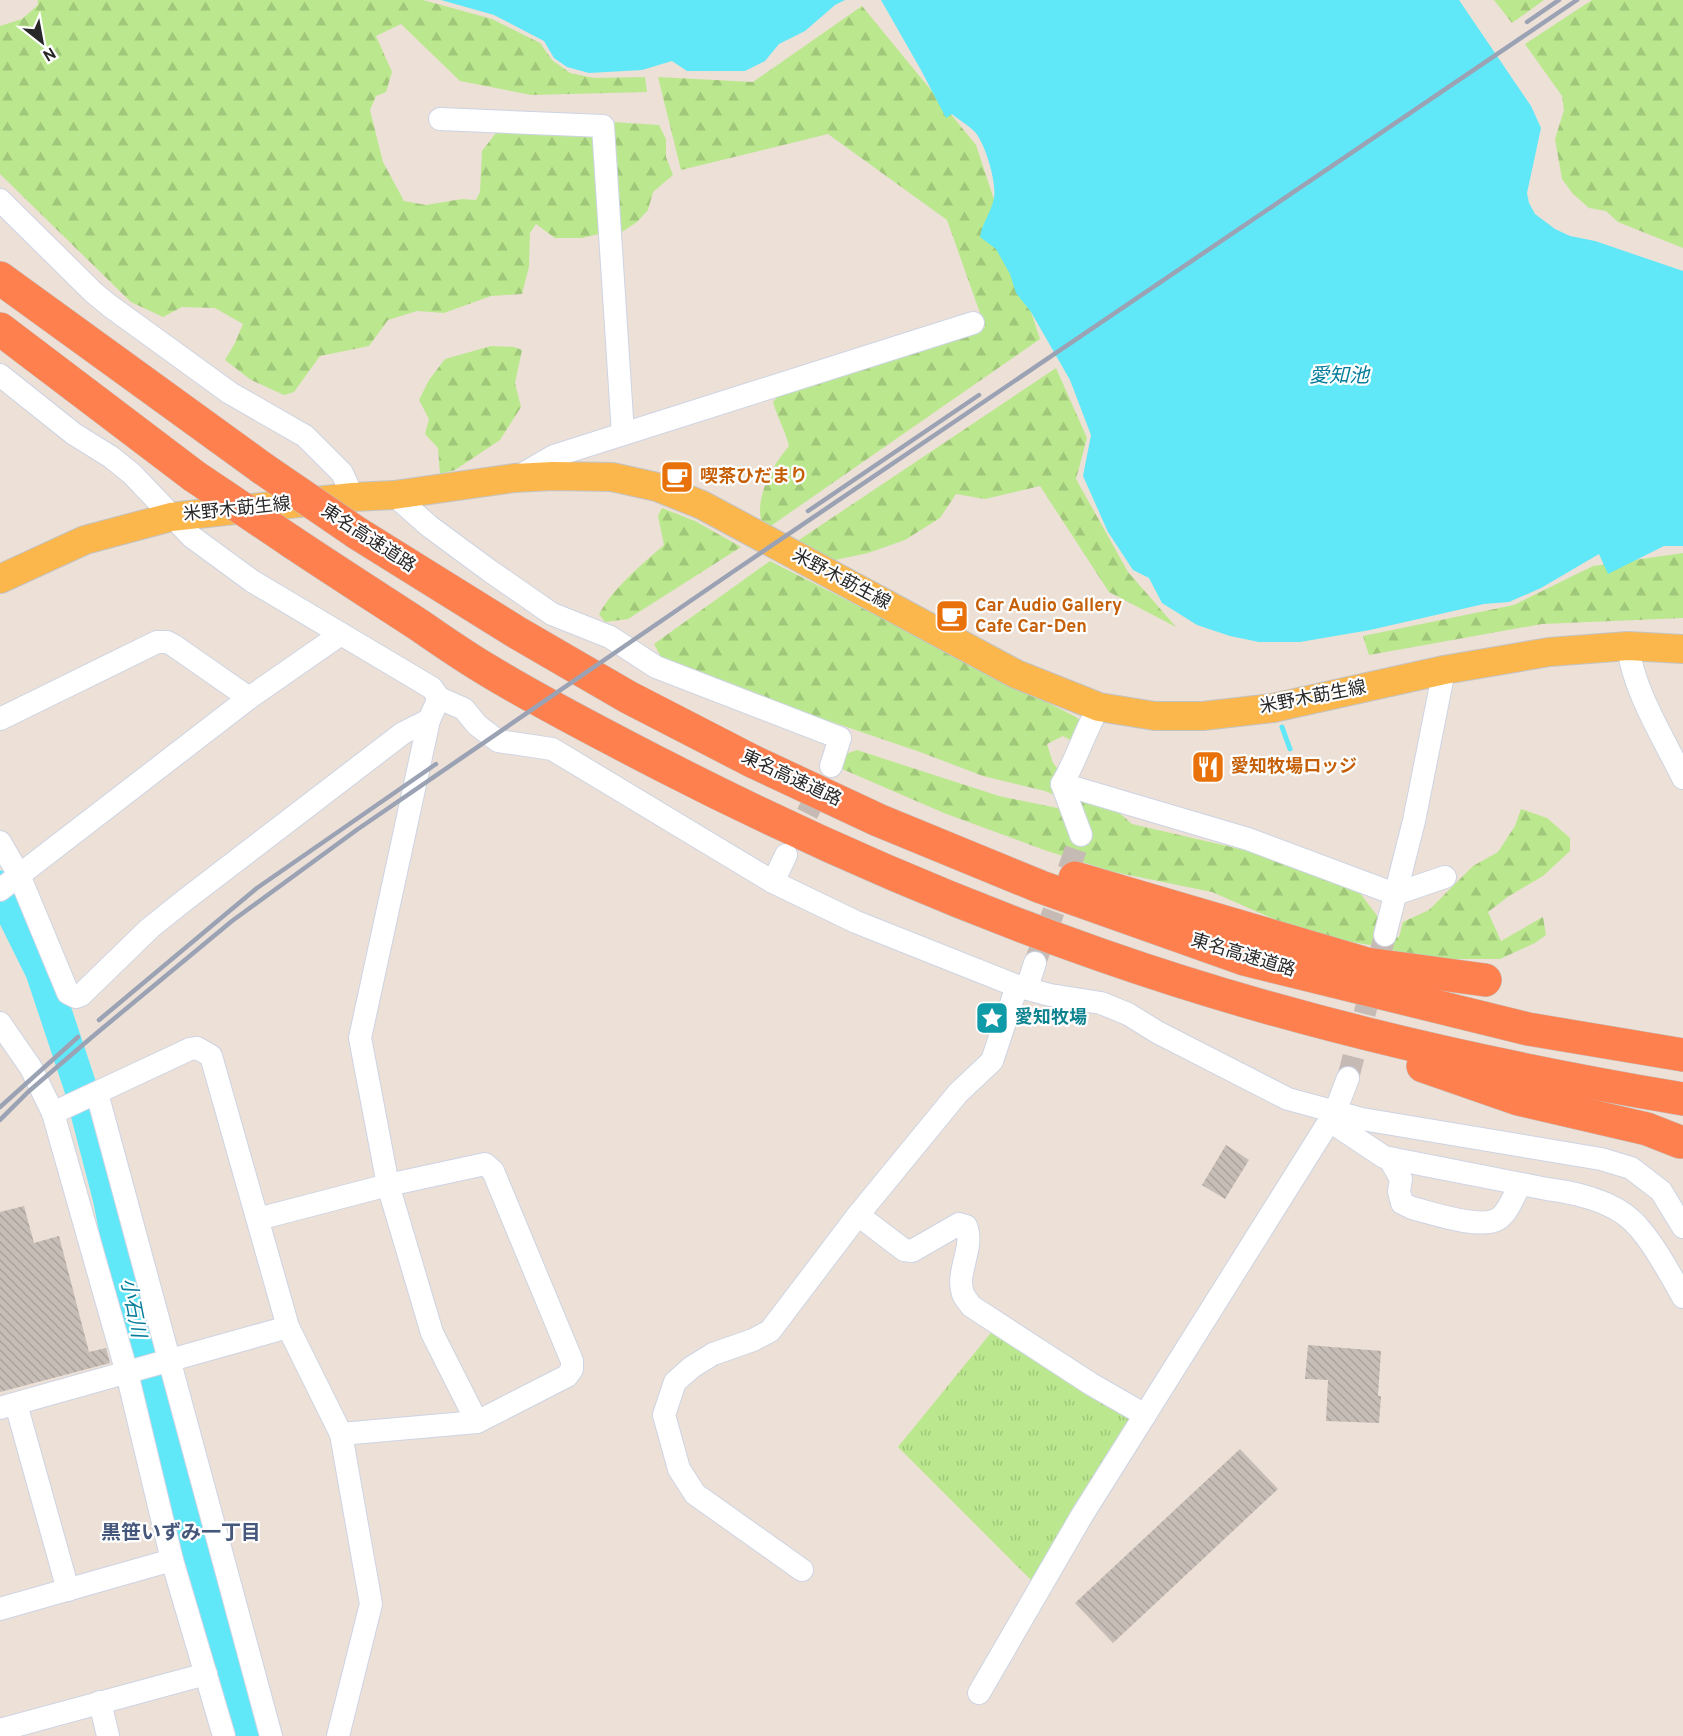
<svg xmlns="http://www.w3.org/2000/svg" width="1683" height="1736" font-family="Overpass,'Noto Sans JP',sans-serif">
<defs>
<pattern id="forest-firs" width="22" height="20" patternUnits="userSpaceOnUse" patternTransform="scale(1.5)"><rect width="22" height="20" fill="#bbe88e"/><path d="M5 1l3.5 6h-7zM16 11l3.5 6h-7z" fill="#a1c77a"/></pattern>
<pattern id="park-tufts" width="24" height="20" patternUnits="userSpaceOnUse" patternTransform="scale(1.5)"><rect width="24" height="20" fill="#bbe88e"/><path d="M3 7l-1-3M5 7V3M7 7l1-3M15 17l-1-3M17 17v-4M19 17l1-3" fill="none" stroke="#a1c77a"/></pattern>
<pattern id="building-back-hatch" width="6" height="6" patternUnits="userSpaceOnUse" patternTransform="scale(1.5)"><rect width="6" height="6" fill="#c7bdb7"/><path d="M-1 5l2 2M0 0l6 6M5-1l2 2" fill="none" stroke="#aba29d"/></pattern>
</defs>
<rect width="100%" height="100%" fill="#ece0d7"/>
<g fill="url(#forest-firs)">
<path d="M38,0H423L492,19L540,43L552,60L570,73L594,78L645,77L647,92L531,95L460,81L401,24L376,36L392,72L386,92L376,96L370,110L383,162L404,201L426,205L462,199L476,200L480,192L482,151L496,133L589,131L600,140L607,232L582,238H555L536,224L530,233L529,267L522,294L491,296L444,313L417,311L388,320L369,346L320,356L294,392L284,395L251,380L225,360L235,343L243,324L215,308L182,307L163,317L131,302L0,174V26L22,19L38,5Z"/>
<path d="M1494,0H1544L1512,23Z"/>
<path d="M1592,0H1683V248L1618,222L1606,211L1589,208L1573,194L1562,179L1555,139L1564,110L1562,96L1525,44Z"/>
<path d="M862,6L976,145L1040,339L765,530C750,505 772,465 789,446C785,430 777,417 773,402L778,396L985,327L947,220L828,134L681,170L658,77L753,82Z"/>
<path d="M612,122L659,125L666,139V157L673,175L653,192L648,210L637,222L614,237Z"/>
<path d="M491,346L514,347L522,350L515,383L521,407L500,440L455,470L440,474L438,448L425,434L429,419L419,400L429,380L445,359Z"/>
<path d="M1056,368L1087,438L1076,479L1128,572L1176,627L1109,592L1040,486L985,499L956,494L940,518L905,540L868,553L835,560L790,546Z"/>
<path d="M662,508L695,521L741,547L628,619L605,622L599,614C615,586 640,566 664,545L658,516Z"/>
<path d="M1683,553V618L1542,624L1369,655L1363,636L1514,605L1593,566Z"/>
<path d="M770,561L1076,717L1096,733L1088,750L1063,736L1047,744L1053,763L1082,796L1111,806L1132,824L1253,852L1335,860L1378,917L1374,936L1399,937L1403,922L1429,910L1473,866L1498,852L1515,826L1521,809L1547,818L1570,838V851L1543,876L1509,896L1488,912L1501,941L1543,917L1546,935L1535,943L1500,959H1432L1370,945L1339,940L1290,926L1212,892L1114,872L1047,851L944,813L842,769L843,755L857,750L999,796L1082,813L1074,803L1045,791L983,776L920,752L800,711L661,657L654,644Z"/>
</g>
<path fill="url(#park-tufts)" d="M994,1329L1131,1419L1031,1580L898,1447Z"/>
<g fill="#60e8f8">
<path d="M441,0H845L835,5L805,31L779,44L765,61L745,71H687L672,61L642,70L589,73L567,67L554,58L544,41L494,15Z"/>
<path d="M881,0H1459L1531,106L1541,128L1527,193L1529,203L1535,214L1555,229L1570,236L1595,241L1683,271V546H1664L1608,574L1599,554L1541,588L1509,602L1484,604L1370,630L1300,642H1259L1230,636L1197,625L1162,603L1149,578L1133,570L1108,532L1083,476L1091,435L1070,380L1031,312L1016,293L1010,274L996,249L980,237C982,223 991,213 994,198C997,183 985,142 974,131C968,125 959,120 952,114L946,118L921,70Z"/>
</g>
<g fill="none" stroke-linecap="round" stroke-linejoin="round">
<path stroke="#60e8f8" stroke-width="5" d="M1282,727L1290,749"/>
<path stroke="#60e8f8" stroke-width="33" d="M0,887L42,972L80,1086L109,1197L140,1350L192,1545L246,1736"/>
</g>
<g fill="url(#building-back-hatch)">
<path d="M1226,1145L1249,1160L1225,1199L1202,1185Z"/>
<path d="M24,1206L34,1243L59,1236L89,1352L106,1348L110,1363L0,1392V1212Z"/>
<path d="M1308,1345L1381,1351L1378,1396H1381L1379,1423L1326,1421L1328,1380L1305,1379Z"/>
<path d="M1240,1449L1278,1489L1113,1643L1075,1603Z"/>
</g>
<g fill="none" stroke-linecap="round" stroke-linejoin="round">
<g stroke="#c5bbb4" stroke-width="22" stroke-dasharray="22 11" stroke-linecap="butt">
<path d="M792,843L825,779"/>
<path d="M1035,963L1081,835"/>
<path d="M1348,1078L1385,935"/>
</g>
<g stroke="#cdd4e3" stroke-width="24">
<g id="minor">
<path d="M440,119L603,126L623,434"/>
<path d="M0,200L94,293L110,306L230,393L305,436L342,473L353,497"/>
<path d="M0,375L74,434L111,457L132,474L192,537L252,581L432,688L439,698L464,709L477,725L498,741L552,749L773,882L856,922L1017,986L1050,995L1101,1003L1128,1014L1157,1032L1288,1099L1362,1119L1601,1159L1631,1168L1661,1191L1683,1227"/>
<path d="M516,478L554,456L973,323"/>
<path d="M394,495L429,526L490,571L552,614L610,637L656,667L840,738L831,766"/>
<path d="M1628,646C1633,690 1663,737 1683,778"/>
<path d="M439,698L429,720L360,1038L388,1185L432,1333L477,1422"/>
<path d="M0,719L157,642H167L173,645L249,698"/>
<path d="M1062,784L1248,839L1395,894L1445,877"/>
<path d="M1062,784C1077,759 1084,732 1099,707"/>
<path d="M1062,784L1081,835"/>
<path d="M0,842L19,875L68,993L76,997L81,995L150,928L185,900L403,733L429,720"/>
<path d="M773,882L786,855"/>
<path d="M0,890L249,698L341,634"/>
<path d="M1385,935L1414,821L1444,670"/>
<path d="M1027,988L1035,963"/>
<path d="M0,1023L31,1068L53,1113L127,1373L172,1560L224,1736"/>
<path d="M97,1093L271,1736"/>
<path d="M53,1113L190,1049L197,1048L211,1056L288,1327L341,1434L371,1604L338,1736"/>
<path d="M1330,1121L1384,1157L1547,1189C1579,1193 1619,1202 1640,1229C1657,1249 1670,1274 1683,1297"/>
<path d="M1389,1158L1401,1179L1399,1191L1402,1203L1412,1208C1432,1213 1480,1230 1498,1219C1508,1213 1515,1194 1520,1184"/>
<path d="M858,1215L904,1250L912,1251L959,1224L966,1226C975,1248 955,1272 963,1294C965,1298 969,1303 971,1306L1091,1384L1145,1415"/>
<path d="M258,1219L388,1185L485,1164L493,1171L572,1361V1369L567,1376L477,1422L341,1434"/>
<path d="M16,1404L68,1590"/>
<path d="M0,1408L288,1327"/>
<path d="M802,1570L695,1494L679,1469L664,1415L675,1382L692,1367L713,1354L753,1340L770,1331L858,1215L958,1093L992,1061L1017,986"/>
<path d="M0,1609L172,1560"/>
<path d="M979,1693L1081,1517L1335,1112L1348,1078"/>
<path d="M100,1702L108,1736"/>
<path d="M0,1730L206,1674"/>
</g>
</g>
<g stroke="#c3c3c3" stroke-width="30">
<path id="major" d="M0,579L85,540L171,517L353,497L394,495L514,478L553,476L612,477L657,487L702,505L1016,674L1099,707L1155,716H1203L1273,708L1444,670L1549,652L1628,646L1683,649"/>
</g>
<g stroke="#c3c3c3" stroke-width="34">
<g id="highway">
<path d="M0,278L262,468"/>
<path d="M0,329L194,476"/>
<path d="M357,533L516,632L628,697L752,761L878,820L1041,887L1244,959L1528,1029L1683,1055"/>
<path d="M292,542C334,570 376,597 419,625C442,641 465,657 489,671C545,705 604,735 662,765C804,838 950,902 1101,955C1289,1021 1486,1066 1683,1099"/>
<path d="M1075,878L1367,964L1485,980"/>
<path d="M1423,1066L1518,1099L1647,1129L1680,1142"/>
</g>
</g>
<use href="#minor" stroke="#fff" stroke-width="22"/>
<use href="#major" stroke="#fcb74c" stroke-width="28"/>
<use href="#highway" stroke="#ff804f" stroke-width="33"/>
<g stroke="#9aa2b4" stroke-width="4.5">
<path d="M1527,22L1559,0"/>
<path d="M808,511L979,395"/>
<path d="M99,1020L257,888L436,764"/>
<path d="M0,1107L78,1037"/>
<path d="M0,1120L28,1092L92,1037L232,921L358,829L737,569L1577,0"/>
</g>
<g stroke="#c3c3c3" stroke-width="34" stroke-linecap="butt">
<g id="highway-bridge">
<path d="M262,468L357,533"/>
<path d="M194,476L292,542"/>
</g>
</g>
<use href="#highway-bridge" stroke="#ff804f" stroke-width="33"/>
</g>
<defs>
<g id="cafe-square" transform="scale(1.725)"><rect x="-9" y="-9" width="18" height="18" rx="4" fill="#e8710a" stroke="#fff"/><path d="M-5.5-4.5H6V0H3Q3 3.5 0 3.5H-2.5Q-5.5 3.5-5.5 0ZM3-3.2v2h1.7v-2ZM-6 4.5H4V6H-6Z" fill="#fff"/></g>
<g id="restaurant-square" transform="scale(1.725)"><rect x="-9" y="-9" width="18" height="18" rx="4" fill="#e8710a" stroke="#fff"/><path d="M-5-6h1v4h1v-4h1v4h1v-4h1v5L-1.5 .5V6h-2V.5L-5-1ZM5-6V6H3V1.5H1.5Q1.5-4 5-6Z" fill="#fff"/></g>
<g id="sight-square" transform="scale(1.725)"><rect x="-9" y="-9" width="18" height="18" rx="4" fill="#0f9aa8" stroke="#fff"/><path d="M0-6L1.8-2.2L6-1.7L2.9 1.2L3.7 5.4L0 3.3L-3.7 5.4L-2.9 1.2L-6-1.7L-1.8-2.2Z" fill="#fff"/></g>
</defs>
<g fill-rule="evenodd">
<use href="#cafe-square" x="677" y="477"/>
<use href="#cafe-square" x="952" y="616"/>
<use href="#restaurant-square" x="1208" y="767"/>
<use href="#sight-square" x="992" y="1018"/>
</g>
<g text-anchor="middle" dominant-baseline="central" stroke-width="4.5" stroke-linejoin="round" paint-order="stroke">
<g font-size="18" font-weight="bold" fill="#c56008" stroke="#fff" text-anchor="start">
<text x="700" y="477">喫茶ひだまり</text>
<text x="975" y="606">Car Audio Gallery<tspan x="975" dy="21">Cafe Car-Den</tspan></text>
<text x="1231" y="767">愛知牧場ロッジ</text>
</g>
<g font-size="18" fill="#282828" stroke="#fff">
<text transform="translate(237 510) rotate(-6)">米野木莇生線</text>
<text transform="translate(368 539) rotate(33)">東名高速道路</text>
<text transform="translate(841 580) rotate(28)">米野木莇生線</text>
<text transform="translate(1313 698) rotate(-11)">米野木莇生線</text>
<text transform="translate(791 779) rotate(25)">東名高速道路</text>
<text transform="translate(1243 956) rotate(17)">東名高速道路</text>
</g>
<g font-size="18" font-weight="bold" fill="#0d838f" stroke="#fff" text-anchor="start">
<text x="1015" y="1018">愛知牧場</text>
</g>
<g font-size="20" font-style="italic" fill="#037d9a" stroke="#fff">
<text x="1339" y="377">愛知池</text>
<text transform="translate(132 1308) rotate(79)">小石川</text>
</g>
<g font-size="20" font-weight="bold" fill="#45577b" stroke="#fff">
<text x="181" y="1534">黒笹いずみ一丁目</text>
</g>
</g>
<g transform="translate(42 42) rotate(149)" stroke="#ffffff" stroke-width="4.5" paint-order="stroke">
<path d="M0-4.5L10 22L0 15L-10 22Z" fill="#282828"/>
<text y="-9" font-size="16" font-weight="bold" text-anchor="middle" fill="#282828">N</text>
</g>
</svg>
